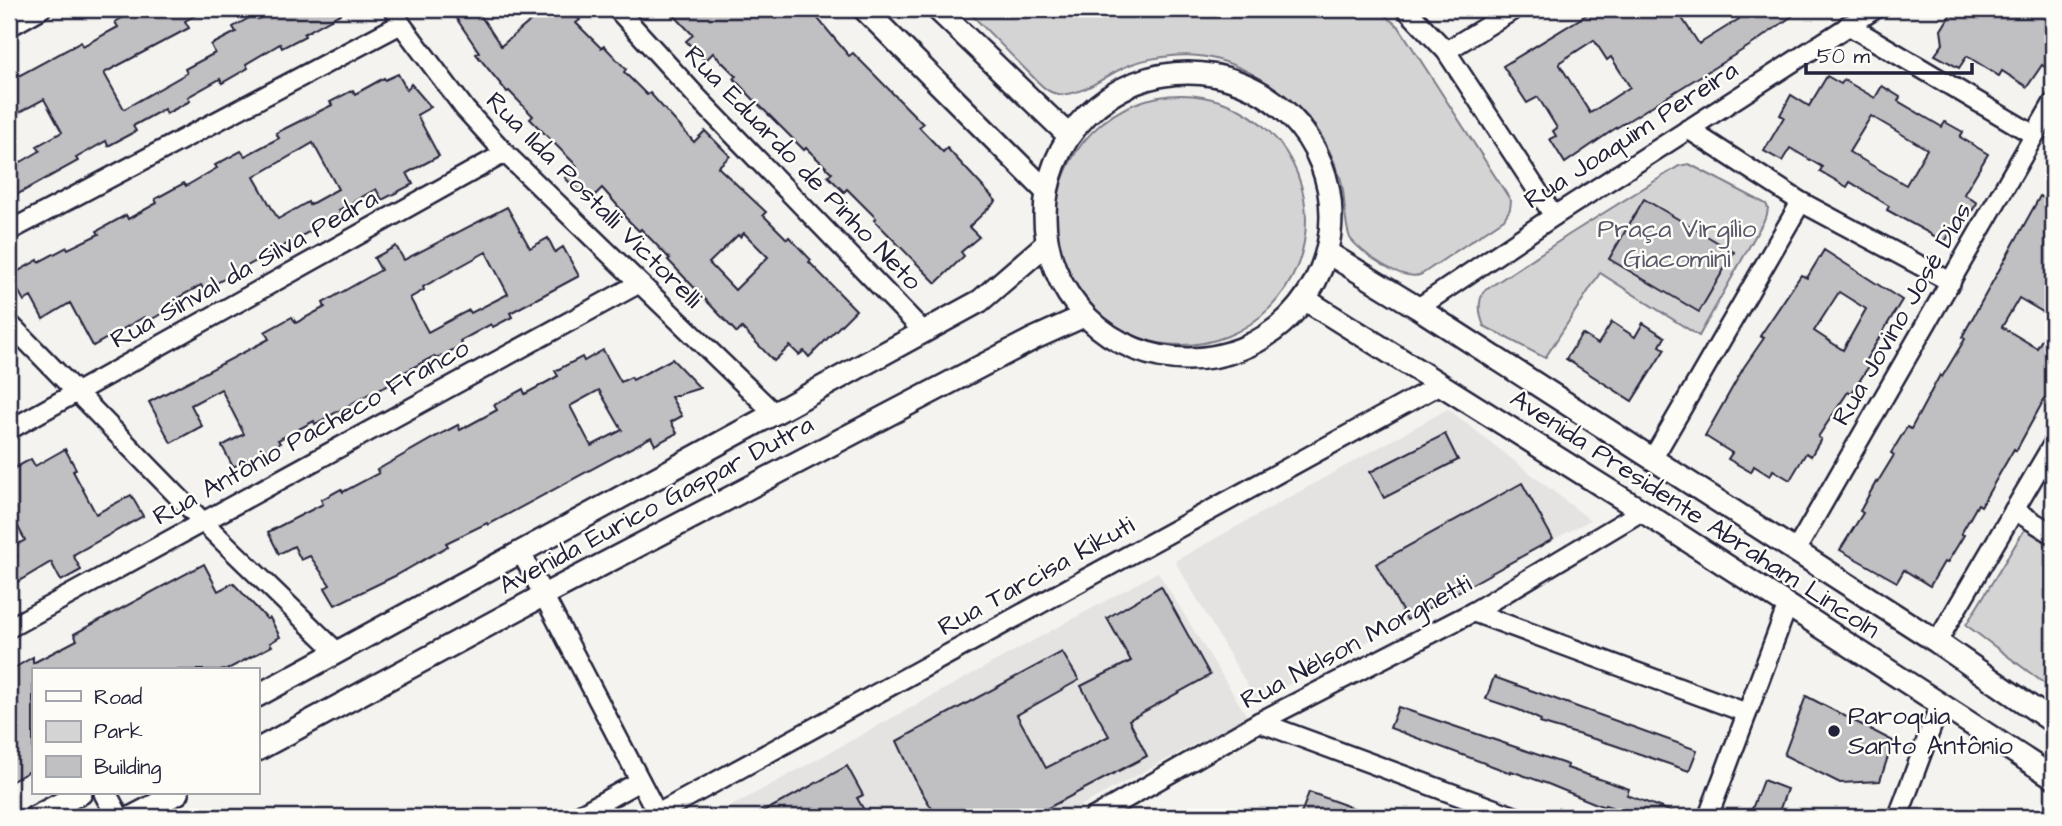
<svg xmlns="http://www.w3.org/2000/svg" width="2062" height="826" font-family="'Architects Daughter',sans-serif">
<rect width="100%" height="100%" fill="#f4f3ef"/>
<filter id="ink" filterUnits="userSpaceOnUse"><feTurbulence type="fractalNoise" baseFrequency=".0143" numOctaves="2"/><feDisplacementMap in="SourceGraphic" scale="14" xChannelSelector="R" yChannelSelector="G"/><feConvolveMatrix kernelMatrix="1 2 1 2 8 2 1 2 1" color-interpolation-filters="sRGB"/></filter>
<g filter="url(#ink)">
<g fill="#e4e3e2">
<path d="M1448,409L1590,520L1257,702L1175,561Z"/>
<path d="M1158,572L1247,716L1060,817H712Z"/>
</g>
<g fill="#d5d4d5" stroke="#7c7b88" stroke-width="2">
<path d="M966,9H1377L1399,27L1511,201L1510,209L1504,219L1422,274C1403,283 1361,253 1350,238C1343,219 1346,199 1341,180C1337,167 1330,152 1324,140C1302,100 1244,61 1199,56C1180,54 1153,57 1135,63C1111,70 1092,91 1067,94C1055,96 1047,91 1039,83Z"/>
<circle cx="1181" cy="220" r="125"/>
<path d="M1689,164L1766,204L1768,208L1767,215L1699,336L1600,273L1545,358L1484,326C1479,314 1478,301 1484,291L1570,234L1679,166Z"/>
<path d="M2025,529L2053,547V690L1966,625Z"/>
</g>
<g fill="#c0bfc2" stroke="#22223b" stroke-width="2" fill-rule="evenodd">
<path d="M138,9H206L185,21L189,28L104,73L124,109L187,73L185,69L215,53L211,45L236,32L233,27L256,14L258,19L277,9H349L304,34L305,36L282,48L280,44L246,64L248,68L222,83L220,79L188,97L190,101L166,114L164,109L133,126L136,131L108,146L106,141L76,158L78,161L9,199V169L40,151L37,146L62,132L44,99L9,118V81L81,42L83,46L118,27L115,22Z"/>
<path d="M450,9H476L501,46L534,18L527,9H569L580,20L576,23L601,48L604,46L626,69L624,72L647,95L650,93L694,142L705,131L730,156L718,167L766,212L763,215L787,239L789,237L811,260L809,262L856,310L809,357L804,351L799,355L790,346L774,361L742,328L737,333L668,260L670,259L641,229L639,231L624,216L625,214L602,188L589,201L565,178L577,166L530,119L533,116L509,91L507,92L476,54L479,52ZM744,233L768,257L735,290L709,263L738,235L740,237Z"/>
<path d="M668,9H810L849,56L853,53L923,124L919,127L943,152L947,148L996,201L969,227L979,237L961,252L964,256L936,283L874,220L876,218L847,189L844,192L828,176L832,173L806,148L804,150L756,102L734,79L736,76L713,53L705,61L686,41L693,35Z"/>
<path d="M1596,9H1676L1699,44L1739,19L1732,9H1802L1754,43L1613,130L1565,163L1550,139L1556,136L1553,131L1557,128L1538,97L1527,103L1503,66ZM1594,40L1607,60L1611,57L1630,87L1590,113L1560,65V62Z"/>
<path d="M1954,9H2053V73L2042,65L2027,87L2002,71L1999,76L1967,56L1959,68L1935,55L1943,44L1941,30Z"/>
<path d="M398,74L407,90L411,84L431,107L417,115L439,156L407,173L413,184L382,200L376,189L339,210L341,214L204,290L201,285L172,301L175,306L147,322L144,317L93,346L70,303L43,319L31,297L24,301L10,276L38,260L39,262L67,247L68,249L99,234L97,231L126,215L128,219L157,203L155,199L184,183L186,186L217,168L215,165L241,151L245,156L279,138L276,133L332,105L330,102L353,90L355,94L384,78L385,80ZM313,143L338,189L309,205L308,202L278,219L254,177Z"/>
<path d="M1827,76L1841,84L1844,80L1875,98L1882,86L1900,97L1898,101L1942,127L1945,122L1963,132L1960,137L1988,154L1964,194L1977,203L1964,224L1957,220L1945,242L1887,210L1889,206L1850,182L1847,187L1820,171L1822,167L1790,148L1782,161L1764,151L1784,117L1780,115L1791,95L1809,106ZM1871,116L1927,149L1906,185L1849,152Z"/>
<path d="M2040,196L2053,203V318L2019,298L2002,327L2037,348L2053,320V383L2016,451L2014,449L1981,506L1978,504L1961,534L1964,535L1947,563L1944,562L1930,586L1904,570L1897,582L1840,550L1863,513L1860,511L1876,482L1877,483L1894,455L1891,453L1907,427L1911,429L1940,375L1942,377L1965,339L1962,337Z"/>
<path d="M1644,199L1734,252L1699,312L1609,259Z"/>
<path d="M507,207L530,248L548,238L555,252L563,247L579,276L510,313L512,317L493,327L491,324L460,341L462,345L436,359L434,356L399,375L402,379L371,393L315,424L314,421L278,440L280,443L233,467L222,446L244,434L221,389L191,405L202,426L171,443L149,402L269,339L265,332L292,317L296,323L325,307L323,303L381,270L374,258L396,246L404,260ZM486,252L508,294L471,313L469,310L428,332L410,298L424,290L423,287Z"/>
<path d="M1824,250L1902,300L1864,363L1869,366L1851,394L1848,392L1818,437L1821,439L1811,456L1806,453L1790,480L1773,470L1770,476L1754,466L1751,472L1728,459L1732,453L1705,436L1744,367L1764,338L1760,336L1801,275L1807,278ZM1839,292L1866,309L1843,350L1814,331Z"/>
<path d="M1612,322L1635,337L1643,323L1665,337L1660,346L1665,349L1632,401L1566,359L1582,334L1598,344Z"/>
<path d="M603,350L621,382L631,377L633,380L672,359L700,388L671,397L682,416L671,422L677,433L655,445L651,437L488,525L487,523L446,543L448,546L397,575L335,605L325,588L330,585L310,556L301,560L294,546L279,554L268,532L323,504L321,500L341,489L343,492L379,473L377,470L435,437L458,425L460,430L497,410L494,405L523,389L525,394L558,376L555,371L582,357L584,361ZM599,390L622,430L591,446L570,406Z"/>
<path d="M1445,434L1458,460L1384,498L1370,472Z"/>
<path d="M65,449L76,469L73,471L96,514L131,495L143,516L73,555L81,570L61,581L51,562L9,587V560L17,556L13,547L25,540L9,510V471L31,459L35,466Z"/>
<path d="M1522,483L1553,539L1407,620L1376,564Z"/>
<path d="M204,564L218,591L233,583L267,619L270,618L280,637L270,643L272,646L226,670H33V769L9,783V671L33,657V663L77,640L74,634Z"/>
<path d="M1161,586L1210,675L1129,720L1147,756L1031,817H937L917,784L897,741L1062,652L1079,680L1017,715L1046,768L1109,736L1081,686L1131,661L1107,618Z"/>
<path d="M1494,677L1697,750L1689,771L1611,744L1540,723L1541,720L1519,710L1486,699Z"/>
<path d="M1806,696L1893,741L1880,781L1840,783L1784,755Z"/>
<path d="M1398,707L1568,765L1567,768L1629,789L1627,795L1678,814L1677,817H1640L1605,805L1604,807L1548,784L1511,771V773L1390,728Z"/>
<path d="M847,766L863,795L857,798L868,817H754Z"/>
<path d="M1763,780L1787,789L1777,817H1749Z"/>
<path d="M1309,792L1373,815L1372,817H1312L1301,814Z"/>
</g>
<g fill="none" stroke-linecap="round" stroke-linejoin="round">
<g stroke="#22223b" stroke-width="23">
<g id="minor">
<path d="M394,9L401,24L465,109L505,153L774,413"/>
<path d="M617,9L698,98L924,332"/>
<path d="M1406,9L1446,51L1554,216"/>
<path d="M1848,25L2034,135"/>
<path d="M9,27L41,9"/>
<path d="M1446,51L1515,9"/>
<path d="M1688,129L1801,202L1951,282"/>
<path d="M9,231L401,24"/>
<path d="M1418,308L1554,216L1875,9"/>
<path d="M9,323L202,521L337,652"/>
<path d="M9,430L505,153"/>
<path d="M1653,458L1801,202"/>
<path d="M2014,510L2053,534"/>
<path d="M1796,550L2053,103"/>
<path d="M521,552L659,817"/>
<path d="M1473,612L1747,713"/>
<path d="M9,628L638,284"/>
<path d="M1937,642L2053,444"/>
<path d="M1259,722L1516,817"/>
<path d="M657,814L1439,385"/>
<path d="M575,817L640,781"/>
<path d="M1094,817L1259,722L1473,612L1642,511"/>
<path d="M1708,817L1787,607"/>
<path d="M1898,817L1940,704"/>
</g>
</g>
<g stroke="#22223b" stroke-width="26">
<g id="tertiary">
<path d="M864,9L1045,190"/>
<path d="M937,9L1068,135"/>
<circle cx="1188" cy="216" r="143"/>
<path d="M1328,253L1418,308L1937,642L2053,722"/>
<path d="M1306,300L1642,511L2053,777"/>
<path d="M257,696L980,301L1046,244"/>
<path d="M257,750L544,595L1033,339L1084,316"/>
<path d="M105,793L118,817"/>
<path d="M35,817L81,793"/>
<path d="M132,817L178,793"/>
</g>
</g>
<use href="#minor" stroke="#fdfcf7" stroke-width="18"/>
<use href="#tertiary" stroke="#fdfcf7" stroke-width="21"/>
</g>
</g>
<circle fill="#22223b" stroke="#fdfcf7" stroke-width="2.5" cx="1834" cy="731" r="7"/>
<g text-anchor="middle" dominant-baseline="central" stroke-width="5" stroke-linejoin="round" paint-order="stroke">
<g font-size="26" fill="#22223b" stroke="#fdfcf7">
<text transform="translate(1631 135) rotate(-33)">Rua Joaquim Pereira</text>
<text transform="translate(803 168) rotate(46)">Rua Eduardo de Pinho Neto</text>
<text transform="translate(594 200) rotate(45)">Rua Ilda Postalli Victorelli</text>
<text transform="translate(244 269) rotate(-29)">Rua Sinval da Silva Pedra</text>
<text transform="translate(1902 314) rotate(-60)">Rua Jovino José Dias</text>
<text transform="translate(311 432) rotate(-29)">Rua Antônio Pacheco Franco</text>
<text transform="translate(656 505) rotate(-28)">Avenida Eurico Gaspar Dutra</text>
<text transform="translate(1695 514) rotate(33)">Avenida Presidente Abraham Lincoln</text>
<text transform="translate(1036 576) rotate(-29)">Rua Tarcisa Kikuti</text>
<text transform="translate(1356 642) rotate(-28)">Rua Nélson Morgnetti</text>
</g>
<g font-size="26" fill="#585769" stroke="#fdfcf7">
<text x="1677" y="229">Praça Virgílio<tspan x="1677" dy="30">Giacomini</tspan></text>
</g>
<g font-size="26" fill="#22223b" stroke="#fdfcf7" text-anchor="start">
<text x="1848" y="716">Paroquia<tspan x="1848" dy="30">Santo Antônio</tspan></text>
</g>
</g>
<rect width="2062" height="826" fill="none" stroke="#fdfcf7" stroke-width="35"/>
<rect x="18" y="18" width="2027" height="791" fill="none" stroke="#22223b" stroke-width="2.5" filter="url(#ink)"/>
<rect x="32" y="668" width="228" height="126" fill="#fdfcf7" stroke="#a5a5ac" stroke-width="2"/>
<rect x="46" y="691" width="35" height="10" fill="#fdfcf7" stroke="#a5a5ac" stroke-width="2"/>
<text x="94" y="704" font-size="21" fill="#22223b">Road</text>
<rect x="46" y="721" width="35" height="21" fill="#d5d4d5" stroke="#a5a5ac" stroke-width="2"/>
<text x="94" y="738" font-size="21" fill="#22223b">Park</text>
<rect x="46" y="756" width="35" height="21" fill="#c0bfc2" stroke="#a5a5ac" stroke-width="2"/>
<text x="94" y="774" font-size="21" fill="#22223b">Building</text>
<path d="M1806 63v10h166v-10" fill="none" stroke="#22223b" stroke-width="3.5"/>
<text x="1817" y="63" font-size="21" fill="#22223b" stroke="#fdfcf7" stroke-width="5" paint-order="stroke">50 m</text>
</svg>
